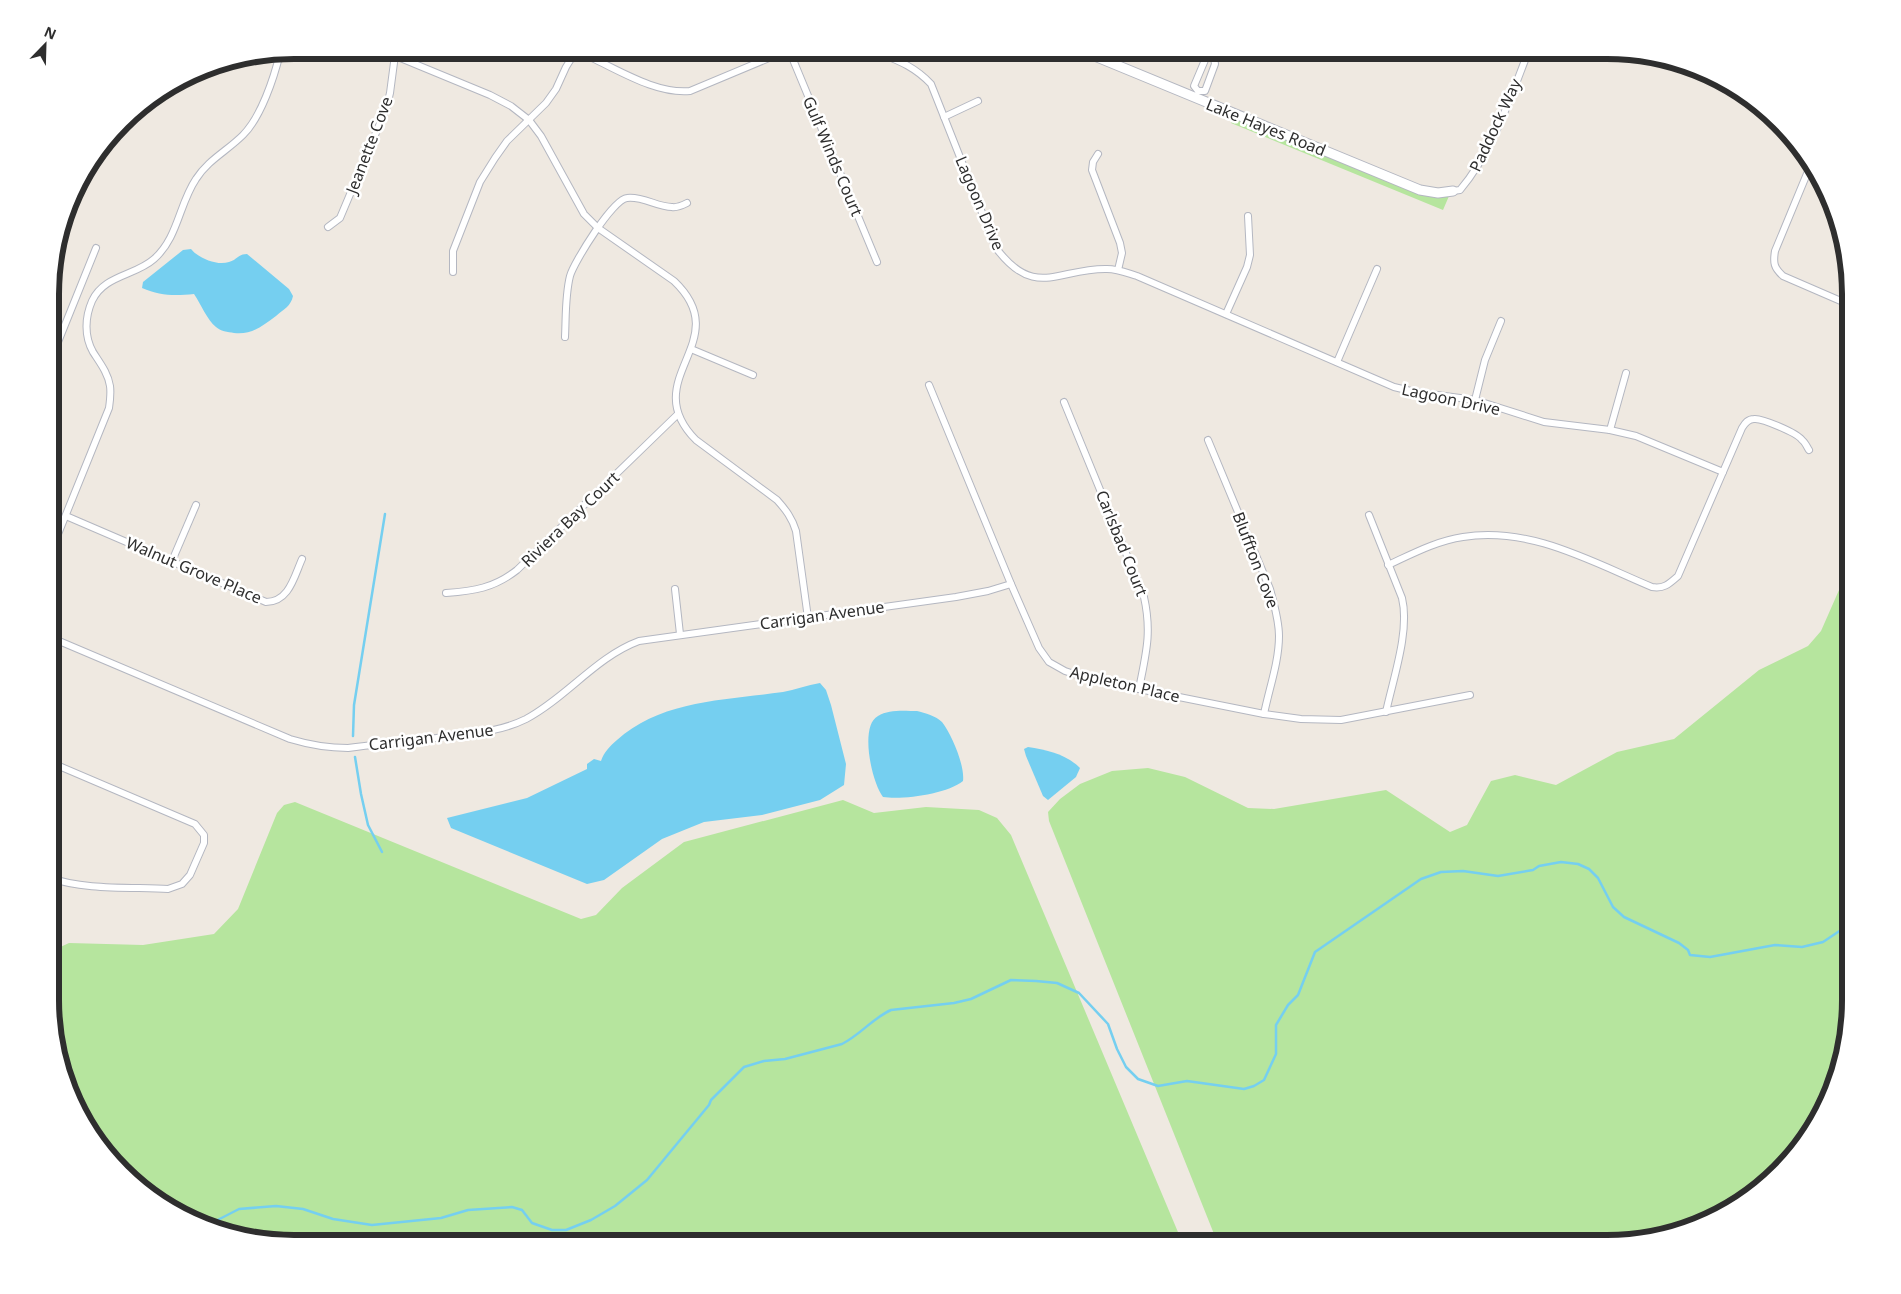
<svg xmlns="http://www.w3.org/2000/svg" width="1901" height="1294" font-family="'Noto Sans',sans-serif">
<rect width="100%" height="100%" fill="#efe9e1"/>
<g fill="#b6e59e">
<path d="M1233,118L1418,194L1437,198L1449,196L1443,210L1231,123Z"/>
<path d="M1850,565V1016L1838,1079L1801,1148L1768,1184L1715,1219L1670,1236L1607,1244H1218L1049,821L1048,812L1060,799L1080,784L1112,771L1148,768L1185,777L1248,808L1274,809L1386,790L1450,832L1467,825L1491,781L1515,775L1556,785L1617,752L1674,739L1759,670L1808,646L1821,631Z"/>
<path d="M843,800L874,813L926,807L979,810L997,818L1011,835L1183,1244H948L916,1238L900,1244L278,1243L215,1231L146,1194L83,1122L52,1032V951L69,943L143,945L214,934L238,909L277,813L284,805L295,802L581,919L596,915L622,888L684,842Z"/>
</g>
<g fill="#75cff0">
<path d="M191,249C198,258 217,266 229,262C237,260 238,254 247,254L289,289L293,296C291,306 284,309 276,316C262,326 252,335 234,333C228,332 220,331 216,327C207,320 201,304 194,294C175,296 160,296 142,288L143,282L183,250Z"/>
<path d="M820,683L826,690L831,705L846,764L844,785L820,800L762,815L704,822L662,839L604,880L587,884L451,828L447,818L527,798L587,769V764L594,759L601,761C604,752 610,746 617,740C661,700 726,700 783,692C795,690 807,685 820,683Z"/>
<path d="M917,711C925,713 936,716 942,722C952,735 965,766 963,781C947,794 903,800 883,797C872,783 859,726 878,716C889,709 905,711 917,711Z"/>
<path d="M1028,747C1047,750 1066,754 1080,768L1076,777L1048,800L1043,796L1026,756L1024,749Z"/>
</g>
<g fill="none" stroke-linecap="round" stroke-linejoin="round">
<g stroke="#75cff0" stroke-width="2.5">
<path d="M353,736L354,705L385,514"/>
<path d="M355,757L361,794L368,825L382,852"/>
<path d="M206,1226L239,1209L276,1206L303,1209L333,1219L372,1225L441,1218L468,1210L512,1207L522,1210L532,1223L552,1230H566L591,1220L615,1206L647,1180L709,1105L711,1100L744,1067L764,1061L785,1059L842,1044C860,1035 873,1018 891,1010L954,1003L971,999L1011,980L1036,981L1057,983L1079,993L1108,1024L1117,1049L1126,1067L1138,1079L1158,1086L1187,1081L1244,1089L1254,1086L1264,1080L1276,1054V1025L1288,1005L1298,995L1315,952L1421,879L1441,872L1463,871L1498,876L1533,870L1539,866L1561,862L1578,864L1589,869L1598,878L1613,907L1624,917L1679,943L1688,950L1690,955L1710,957L1775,945L1802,947L1823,942L1841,930L1850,928"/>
</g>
<g stroke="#b4b7c1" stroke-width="8">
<g id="minor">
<path d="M381,50L490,95L511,106L529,120L541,136L584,214L598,228L674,281C738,342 635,378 696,440L777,500C786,510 792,518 796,531L808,618"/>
<path d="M789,50L877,262"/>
<path d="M872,50C896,60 913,65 931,84L996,248C1035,300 1058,268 1107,269C1118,269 1127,273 1137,276L1394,387L1415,392L1475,400L1544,422L1610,430L1636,436L1723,472"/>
<path d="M1198,91H1205L1215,64L1213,52"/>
<path d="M1198,91L1194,86L1205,60L1213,50"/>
<path d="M944,117L978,101"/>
<path d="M1098,154L1093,162L1092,170L1120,243L1122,253L1118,270"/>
<path d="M1811,164L1775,251C1773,263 1774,268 1783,276L1850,305"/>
<path d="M1453,191L1460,190C1493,151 1510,98 1529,50"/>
<path d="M328,227L340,218L386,109L390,93L395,55"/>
<path d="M453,272V251L480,182L495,158L507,141L546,103L556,89L566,67L571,59L580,56L592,58C622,72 657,94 690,91L788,50"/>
<path d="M1226,314L1247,267L1250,255L1248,216"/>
<path d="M565,337C566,318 565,296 570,276C574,262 613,199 627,198C643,196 657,207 672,207C677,208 683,205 687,203"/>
<path d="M691,349L753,375"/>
<path d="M52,357L96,248"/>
<path d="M1337,362L1377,269"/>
<path d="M929,385L1011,584L1039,648L1049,662L1065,671L1080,676L1139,689L1264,714L1301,719L1341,720L1470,695"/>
<path d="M1475,400L1485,360L1501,321"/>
<path d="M1064,402L1144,597C1152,633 1146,653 1139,689"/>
<path d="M1610,430L1626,373"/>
<path d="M1208,440L1270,589C1274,604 1279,620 1279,636C1279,662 1269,689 1264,714"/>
<path d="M1369,515L1402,598C1410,631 1393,679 1386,712"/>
<path d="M66,516L266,602C289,602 294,577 302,559"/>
<path d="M52,549L109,408C110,401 111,393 110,386C108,373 100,363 93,352C84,336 85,317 92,301C104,275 135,276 154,259C178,238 179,204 196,179C208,160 227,151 243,135C261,117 274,78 280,53"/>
<path d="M172,561L196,505"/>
<path d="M1388,565C1412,554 1436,541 1463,537C1530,526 1592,562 1652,587C1664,589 1669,584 1678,576L1742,428C1745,423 1748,419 1754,419C1762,418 1797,433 1802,440C1805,442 1807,447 1809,450"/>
<path d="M675,589L680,634"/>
<path d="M446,593C474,591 494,588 517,570L678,414"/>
<path d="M52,638L290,739C310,745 328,748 348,748C378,744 407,741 436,738C466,734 498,733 526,719C567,697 596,657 639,641L956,597L988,591L1011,584"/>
<path d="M52,763L195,824L204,835V843L190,875L182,884L168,889C136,887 80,890 52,878"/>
</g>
</g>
<g stroke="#b4b7c1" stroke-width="11">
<path id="tertiary" d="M1080,50L1420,190L1438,193L1453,191"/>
</g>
<use href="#minor" stroke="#fff" stroke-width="6"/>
<use href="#tertiary" stroke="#fff" stroke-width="9"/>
</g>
<g text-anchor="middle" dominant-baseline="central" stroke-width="5" stroke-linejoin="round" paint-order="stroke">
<g font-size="16" fill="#2e2e2e" stroke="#fff">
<text transform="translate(1495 125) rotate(-65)">Paddock Way</text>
<text transform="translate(1266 127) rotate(22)">Lake Hayes Road</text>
<text transform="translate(369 145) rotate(-69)">Jeanette Cove</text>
<text transform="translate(833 156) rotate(67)">Gulf Winds Court</text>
<text transform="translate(980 203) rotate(67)">Lagoon Drive</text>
<text transform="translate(1451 399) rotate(12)">Lagoon Drive</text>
<text transform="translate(570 519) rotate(-44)">Riviera Bay Court</text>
<text transform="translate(1122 543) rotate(68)">Carlsbad Court</text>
<text transform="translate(1256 560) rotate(69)">Bluffton Cove</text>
<text transform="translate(194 570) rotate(23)">Walnut Grove Place</text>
<text transform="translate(822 615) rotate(-8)">Carrigan Avenue</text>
<text transform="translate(1125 684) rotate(13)">Appleton Place</text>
<text transform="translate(431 737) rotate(-7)">Carrigan Avenue</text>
</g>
</g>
<path d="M0 0H1901V1294H0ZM294 59H1607A235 235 0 0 1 1842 294V1000A235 235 0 0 1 1607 1235H294A235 235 0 0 1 59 1000V294A235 235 0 0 1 294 59Z" fill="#fff" fill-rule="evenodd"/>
<path fill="none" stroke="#2e2e2e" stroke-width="6" d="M294 59H1607A235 235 0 0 1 1842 294V1000A235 235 0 0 1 1607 1235H294A235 235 0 0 1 59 1000V294A235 235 0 0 1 294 59Z"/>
<g transform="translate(45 45) rotate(23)" stroke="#ffffff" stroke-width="4" paint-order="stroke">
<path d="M0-4L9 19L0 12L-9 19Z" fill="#2e2e2e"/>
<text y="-8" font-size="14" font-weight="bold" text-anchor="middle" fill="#2e2e2e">N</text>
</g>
</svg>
